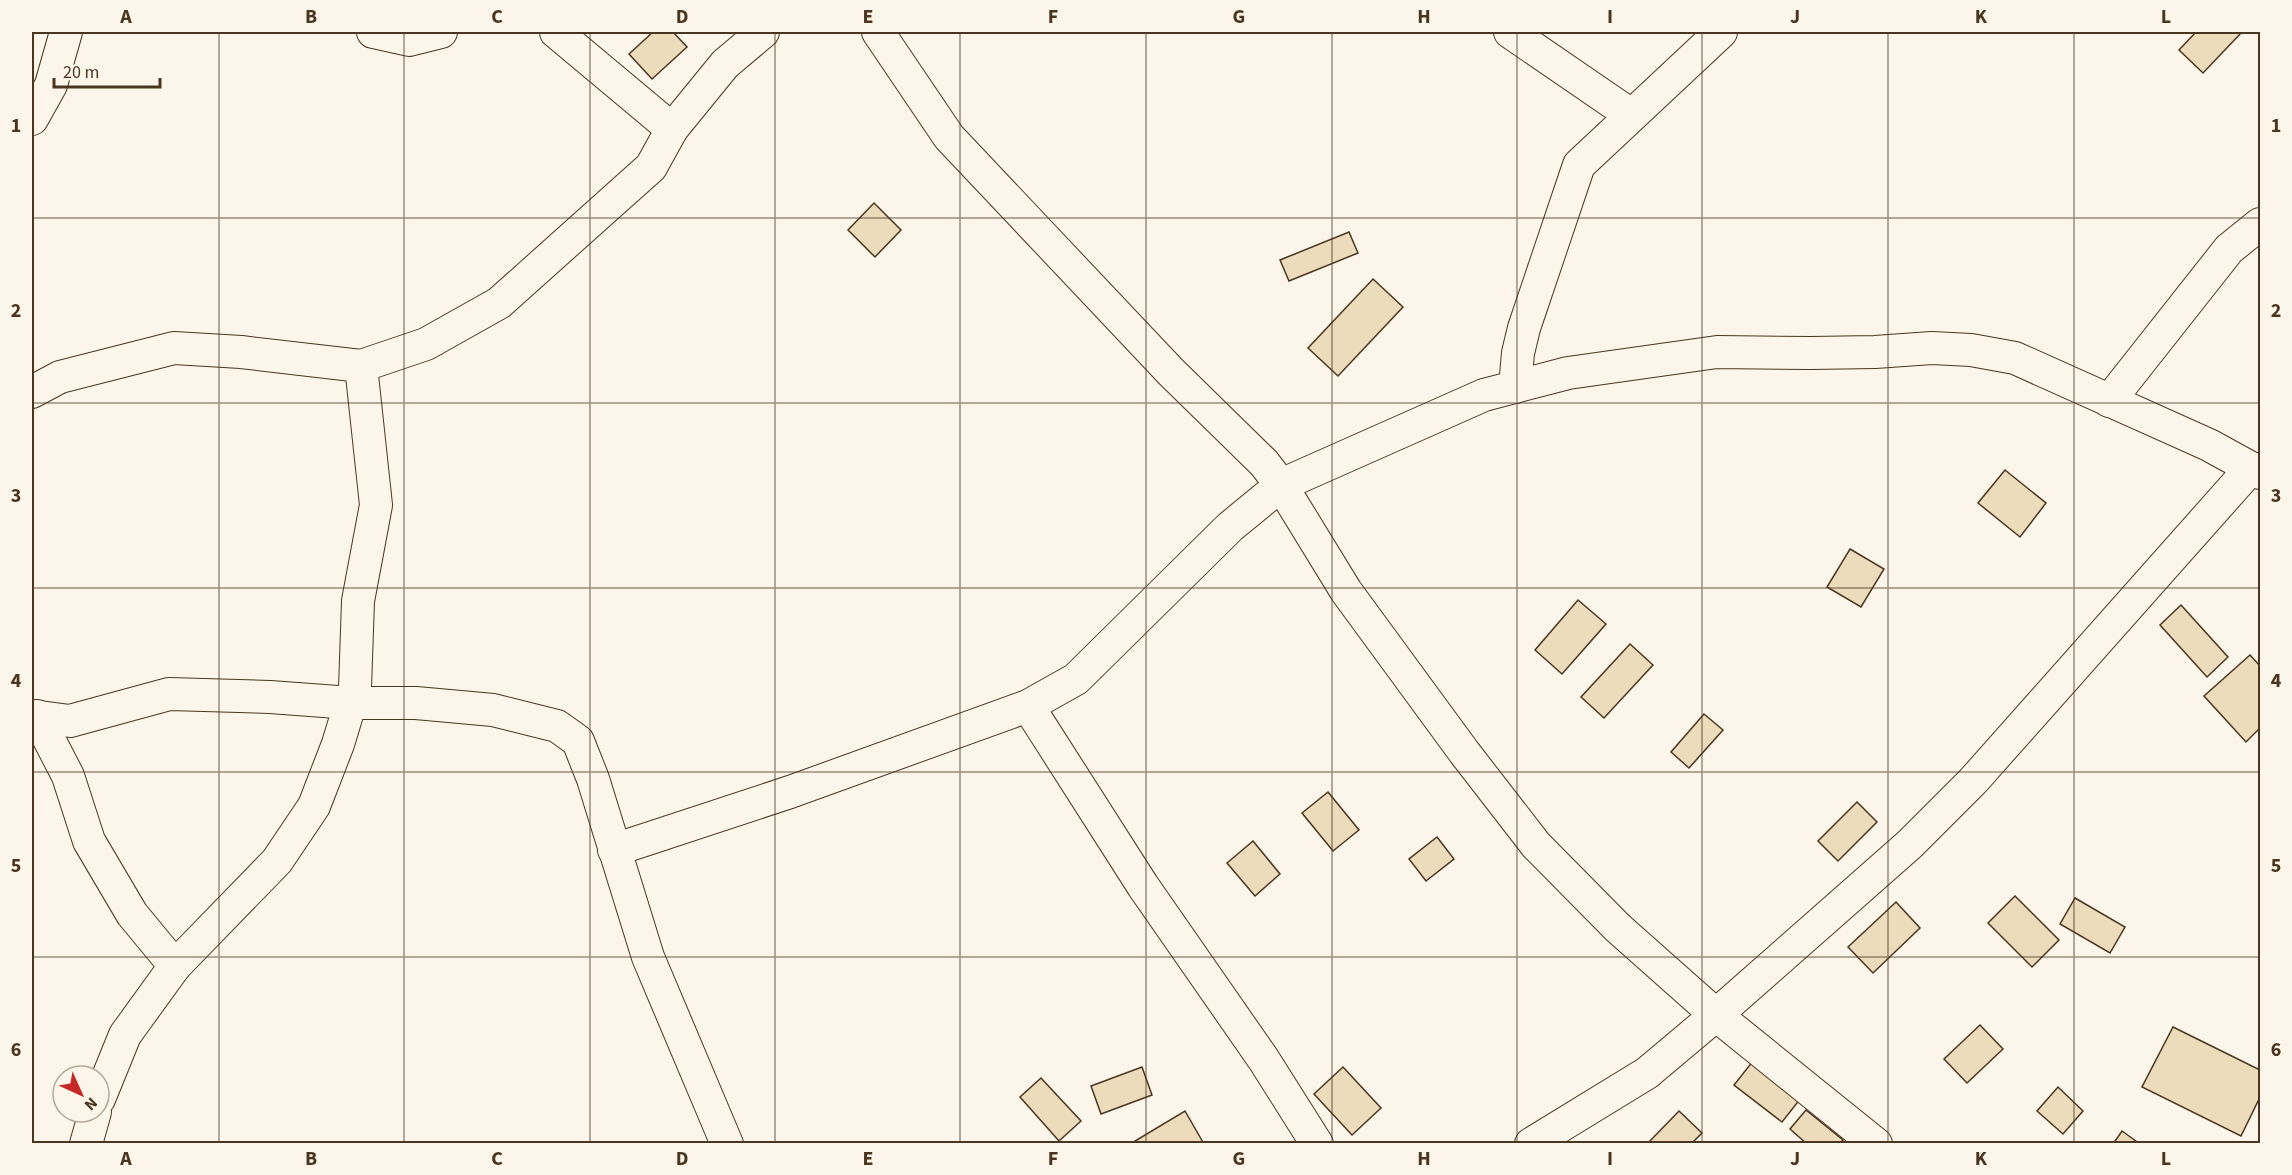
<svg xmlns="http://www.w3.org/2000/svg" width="2292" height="1175" font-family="'Source Sans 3',sans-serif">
<rect width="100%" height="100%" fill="#fbf6e9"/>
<g fill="#ecdcbc" stroke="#4a3520" stroke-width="1.5">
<path d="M653,32H673L687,47L652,79L629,54Z"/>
<path d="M2196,32H2242L2203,73L2179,50Z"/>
<path d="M874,203L901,230L875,257L848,230Z"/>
<path d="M1349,232L1358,253L1289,281L1280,260Z"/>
<path d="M1373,279L1403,307L1338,376L1308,348Z"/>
<path d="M2005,470L2046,503L2020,537L1978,503Z"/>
<path d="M1850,549L1884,569L1861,607L1827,587Z"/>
<path d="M1578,600L1606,624L1562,674L1535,650Z"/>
<path d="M2181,605L2228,657L2207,677L2160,625Z"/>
<path d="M1630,644L1653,665L1604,718L1581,697Z"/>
<path d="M2250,655L2260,666V728L2246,742L2204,696Z"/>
<path d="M1704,714L1723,730L1689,768L1671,752Z"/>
<path d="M1328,792L1359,830L1333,851L1302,813Z"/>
<path d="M1857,802L1877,822L1838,861L1818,841Z"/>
<path d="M1437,837L1454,859L1426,881L1409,859Z"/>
<path d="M1253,841L1280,874L1255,896L1227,863Z"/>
<path d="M2015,896L2059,940L2032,967L1988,923Z"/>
<path d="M2075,898L2125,927L2110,953L2060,924Z"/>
<path d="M1896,902L1920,928L1873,973L1848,947Z"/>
<path d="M1980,1025L2003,1049L1967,1083L1944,1059Z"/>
<path d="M2173,1027L2260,1070V1097L2241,1136L2142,1087Z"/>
<path d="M1753,1061L1801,1098L1782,1122L1734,1085Z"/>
<path d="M1142,1067L1152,1095L1101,1114L1091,1086Z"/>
<path d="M1343,1067L1381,1108L1352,1135L1314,1094Z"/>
<path d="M1041,1078L1081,1121L1059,1141L1020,1097Z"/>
<path d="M2058,1087L2083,1111L2063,1134L2037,1111Z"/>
<path d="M1806,1110L1843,1140L1839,1144H1807L1790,1129Z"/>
<path d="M1185,1111L1204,1144H1130Z"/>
<path d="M1679,1111L1702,1133L1691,1144H1647Z"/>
<path d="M2122,1131L2140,1144H2113Z"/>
</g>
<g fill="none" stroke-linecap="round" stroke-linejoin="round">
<g stroke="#4a3520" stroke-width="34">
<g id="minor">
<path d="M373,32L409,40L441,32"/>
<path d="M556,32L672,129"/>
<path d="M878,32L949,137L1171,372L1264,463L1281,485L1346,591L1464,752L1536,845L1618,928L1716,1015L1876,1144"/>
<path d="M1510,32L1631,115"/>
<path d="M32,119L51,85L66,32"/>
<path d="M1515,387L1518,353L1524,328L1579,165L1721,32"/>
<path d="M32,392L60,377L174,348L241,352L361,366L426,344L499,303L651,167L672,129L725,64L763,32"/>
<path d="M2109,401L2229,249L2260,224"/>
<path d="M1028,706L1143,886L1264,1060L1317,1144"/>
<path d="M32,716L70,721L169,694L270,697L351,703H416L493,710L557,726L578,741L593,779L648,957L727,1144"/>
<path d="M37,716L68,776L89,841L132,914L175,966"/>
<path d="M614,850L790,792L1028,706L1076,679L1230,527L1281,485L1484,395L1568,373L1717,352L1811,353L1875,352L1932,348L1971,350L2015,358L2209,445L2260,473"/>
<path d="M99,1099L125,1035L175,966L277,861L314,806L338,744L355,688L358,601L376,505L361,366"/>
<path d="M86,1144L95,1112"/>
<path d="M1531,1144L1647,1073L1716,1015L1910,844L1973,781L2251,468"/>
</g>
</g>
<use href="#minor" stroke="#fbf6e9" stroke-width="32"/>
</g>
<path fill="none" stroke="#4a3520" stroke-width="1.5" stroke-opacity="0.55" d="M219,32V1144M404,32V1144M590,32V1144M775,32V1144M960,32V1144M1146,32V1144M1332,32V1144M1517,32V1144M1702,32V1144M1888,32V1144M2074,32V1144M32,218H2260M32,403H2260M32,588H2260M32,772H2260M32,957H2260"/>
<rect width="2292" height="1175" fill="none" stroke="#fbf6e9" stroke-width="66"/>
<g transform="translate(81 1094) rotate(135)"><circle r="28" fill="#fbf6e9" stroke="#b4a999" stroke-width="1.5"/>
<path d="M0-4.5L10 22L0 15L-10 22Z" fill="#c62828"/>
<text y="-9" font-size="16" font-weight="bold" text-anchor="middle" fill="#4a3520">N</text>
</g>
<path d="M54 78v9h106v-9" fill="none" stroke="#4a3520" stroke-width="3"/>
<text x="63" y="78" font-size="18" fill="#4a3520" stroke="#fbf6e9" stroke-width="4.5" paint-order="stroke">20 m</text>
<rect x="33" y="33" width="2226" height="1109" fill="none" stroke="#4a3520" stroke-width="2"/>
<g font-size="20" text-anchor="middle" font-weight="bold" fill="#4a3520">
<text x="126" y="23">A</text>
<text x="311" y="23">B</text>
<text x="497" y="23">C</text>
<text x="682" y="23">D</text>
<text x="868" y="23">E</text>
<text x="1053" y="23">F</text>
<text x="1239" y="23">G</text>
<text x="1424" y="23">H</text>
<text x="1610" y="23">I</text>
<text x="1795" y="23">J</text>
<text x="1981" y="23">K</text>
<text x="2166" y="23">L</text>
<text x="16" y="132">1</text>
<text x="2276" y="132">1</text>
<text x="16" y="317">2</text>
<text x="2276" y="317">2</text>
<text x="16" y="502">3</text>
<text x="2276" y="502">3</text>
<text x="16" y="687">4</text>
<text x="2276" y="687">4</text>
<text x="16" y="872">5</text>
<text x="2276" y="872">5</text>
<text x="16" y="1056">6</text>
<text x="2276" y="1056">6</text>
<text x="126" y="1165">A</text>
<text x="311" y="1165">B</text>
<text x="497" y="1165">C</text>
<text x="682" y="1165">D</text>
<text x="868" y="1165">E</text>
<text x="1053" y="1165">F</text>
<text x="1239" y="1165">G</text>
<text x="1424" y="1165">H</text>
<text x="1610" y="1165">I</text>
<text x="1795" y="1165">J</text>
<text x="1981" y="1165">K</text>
<text x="2166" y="1165">L</text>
</g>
</svg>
